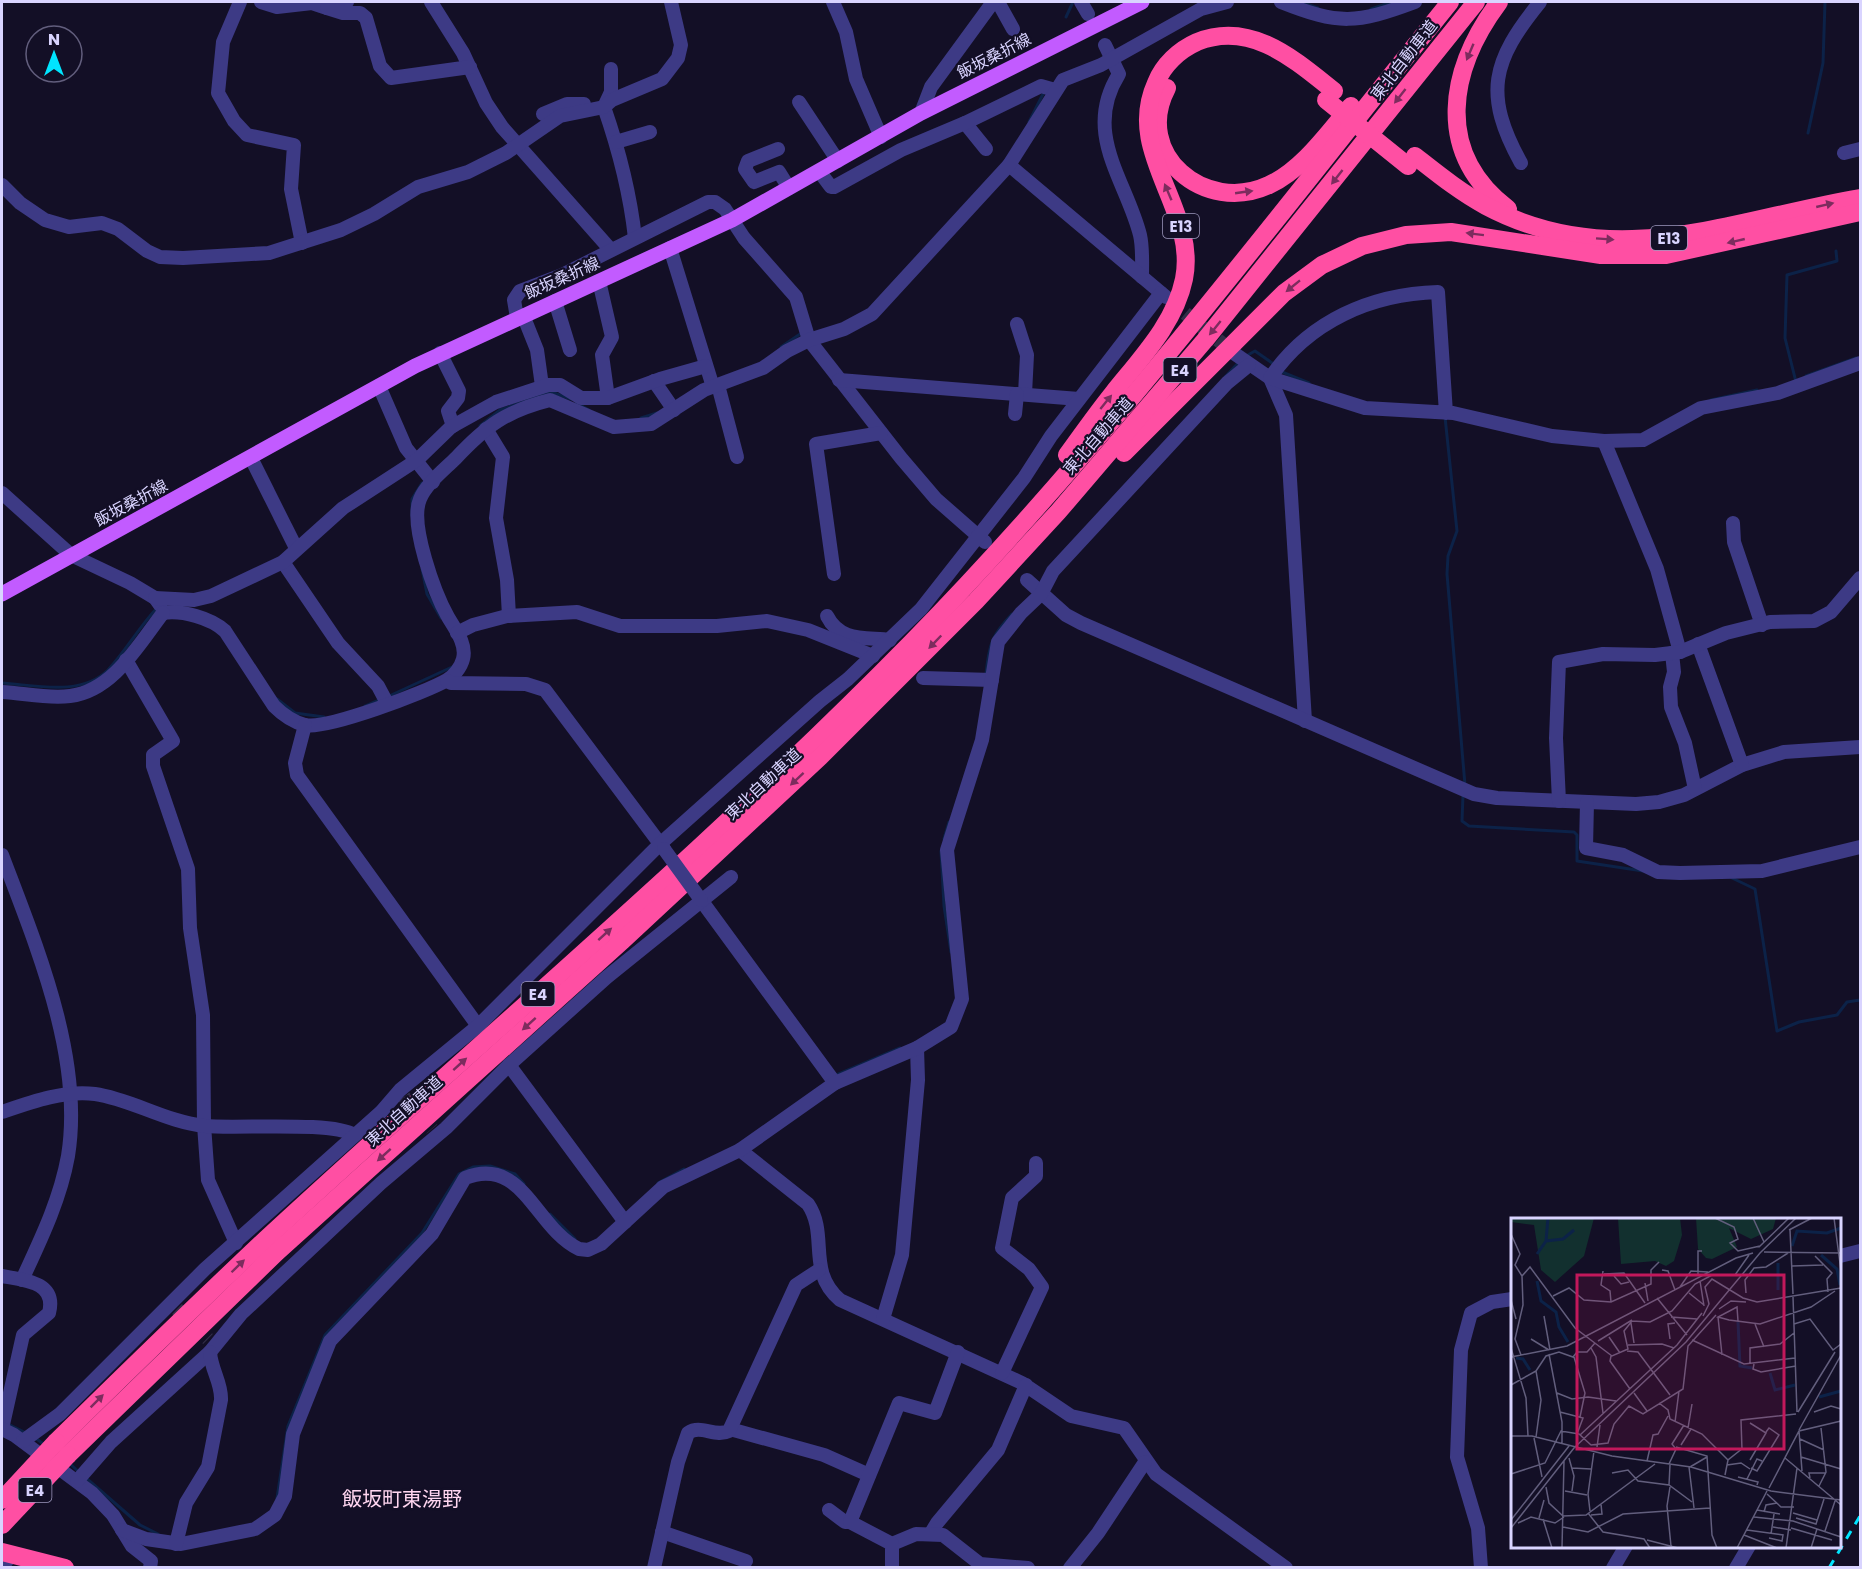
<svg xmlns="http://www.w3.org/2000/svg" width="1862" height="1569" font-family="Poppins,'Noto Sans JP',sans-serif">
<rect width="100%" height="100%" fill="#130f26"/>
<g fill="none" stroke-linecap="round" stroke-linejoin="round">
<g stroke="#0c2248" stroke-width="3">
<path d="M1301,2L1318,8"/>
<path d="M1371,9L1392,2"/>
<path d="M1066,17L1073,2"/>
<path d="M1029,122L1045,90"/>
<path d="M1808,133L1823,63L1825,2"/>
<path d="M781,347L803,332"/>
<path d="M1246,356L1255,351L1275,365"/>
<path d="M1282,372L1309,383"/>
<path d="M1806,376L1856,358"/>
<path d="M1225,377L1239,362"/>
<path d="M1796,382L1785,338L1787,275L1837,261L1836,251"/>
<path d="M1711,400L1757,390"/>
<path d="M576,403L589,410"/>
<path d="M1445,417L1457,531L1448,556L1447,574L1465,785"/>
<path d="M641,418L657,413"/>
<path d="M480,426L500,410L551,392L571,399"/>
<path d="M412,516V499L422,483"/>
<path d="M422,569L427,594L441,618"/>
<path d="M986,674C989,644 992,635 1012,614"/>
<path d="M2,683C35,685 81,697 108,670C126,651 139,627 157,608"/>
<path d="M387,697L452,667"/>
<path d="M277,699L295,713L324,717"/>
<path d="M365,706L381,699"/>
<path d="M1463,795L1462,821L1469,826L1574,832L1577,835V861L1643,871"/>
<path d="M944,839L949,822"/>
<path d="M941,851L944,906L951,952"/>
<path d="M1732,878L1755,889L1777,1031L1799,1022L1837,1015L1847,1002L1860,1000"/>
<path d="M834,1076L900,1048"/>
<path d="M658,1183L684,1169"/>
<path d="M550,1214L575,1239"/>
<path d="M8,1424L26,1433"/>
<path d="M34,1437L46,1446"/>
<path d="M68,1462L79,1472"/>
<path d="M86,1478L140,1525L158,1534"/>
<path d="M277,1498L288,1426L325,1335L422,1233L459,1174L473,1167L490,1166L515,1174L524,1184"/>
</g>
<g stroke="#312d47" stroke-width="14" stroke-dasharray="14 7" stroke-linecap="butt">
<path d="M1169,300L1235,354"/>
<path d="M404,1097L432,1129"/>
<path d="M177,1309L208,1339"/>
</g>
<g stroke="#3d3a85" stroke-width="14">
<path d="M240,2L223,42L218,93L234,121L247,135L294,145L291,189L302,243"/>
<path d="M261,2L277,7L312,3L327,8L347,2"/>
<path d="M431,2L463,53L486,103L502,127L610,249"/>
<path d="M833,2L846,32L856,79L881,137"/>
<path d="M998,2L1013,29"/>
<path d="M1081,2L1088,14"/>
<path d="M1281,2C1339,25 1356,24 1415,2"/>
<path d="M327,8L343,13H360L366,18L380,66L391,78L470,67"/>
<path d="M1105,45L1119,74C1082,133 1126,180 1140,235C1143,248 1142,263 1142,277"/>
<path d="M611,69V92L604,107C619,150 630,193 635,238"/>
<path d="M799,102L838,161"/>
<path d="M921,113L931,87L993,2"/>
<path d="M543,114L567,104H584"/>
<path d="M965,123L986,149"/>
<path d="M616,142L650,132"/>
<path d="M778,149L748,161L745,169L754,182L779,172L789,188"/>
<path d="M1844,153L1860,149"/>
<path d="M1521,163C1483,94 1492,61 1540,2"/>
<path d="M1009,165L1166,297"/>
<path d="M819,171L831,187H834L901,150L965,123L1041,86L1055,90"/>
<path d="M2,185L20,203L45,220L69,227L102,223L118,229L147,251L160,257L183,258L269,253L341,230L374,214L418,187L468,172L506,153L560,116L604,107L612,100L662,79L678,58L681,45L671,2"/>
<path d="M670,248L713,387"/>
<path d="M599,281L612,337L602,355L608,398"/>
<path d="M555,301L570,350"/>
<path d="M523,315L537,350L542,386"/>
<path d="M517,318L514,300L520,291L562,275L708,202H715L725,209L744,238L796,297L809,340L901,458L936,499L985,542"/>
<path d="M1017,324L1027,355L1025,394"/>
<path d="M440,353L459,391L458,398L448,411L453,426"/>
<path d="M1235,354L1270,378L1286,415L1305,721"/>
<path d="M839,380L1079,399"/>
<path d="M654,381L674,410"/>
<path d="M718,385L737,457"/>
<path d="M379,386L406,448L433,482"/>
<path d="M1446,413L1438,292C1371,294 1309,321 1270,378L1365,408L1453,413L1552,436L1604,441L1643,440L1701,408L1778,393L1860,363"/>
<path d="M1015,414L1017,394"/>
<path d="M486,429L503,457L496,518L507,580L509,616"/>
<path d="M1604,441L1657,569L1680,652"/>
<path d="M251,458L296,548"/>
<path d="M2,493L71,555L130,583L155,598L160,605"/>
<path d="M1733,523L1734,542L1762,625"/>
<path d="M283,562L338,643L378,686L387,703"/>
<path d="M834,574L816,444L881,433"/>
<path d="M1027,580L1066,615L1081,623L1474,794L1497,798L1636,804L1659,802L1684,795L1742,765L1784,752L1860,747"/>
<path d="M155,598L194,600L211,596L283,562L343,508L417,460L451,427L496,402L548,385H560L581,398H608L660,379L706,366"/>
<path d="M163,613C182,610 211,618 225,631L274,706C282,714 293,722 305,725C326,730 427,692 447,680C454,676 461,667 463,659C467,644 455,629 448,617C435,594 409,524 420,499C426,484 444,470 456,458C486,426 506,411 550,400L614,427L651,424L704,390L763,368L787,351L809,340L844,329L872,314L1009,165L1063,80L1101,65L1201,9L1227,2"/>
<path d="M827,616C840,642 865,637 890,640"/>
<path d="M457,633L473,625L507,616L577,612L620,626H717L767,621L808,630L873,656"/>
<path d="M1698,644L1742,765"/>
<path d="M1672,653L1674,672L1670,687L1671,707L1685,743L1695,789"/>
<path d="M126,660L173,741L153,755V766L188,869L190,928L203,1015L204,1125L208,1180L236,1243"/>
<path d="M923,678L992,680"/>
<path d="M447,681L451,683L526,684L545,690L664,849"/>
<path d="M2,692C24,693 47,699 70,696C113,691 139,644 163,613"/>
<path d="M305,725L295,763L297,775L478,1026"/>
<path d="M1559,801L1556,738L1559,662L1603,654L1655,655L1680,652L1726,633L1770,622L1814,621L1831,612L1860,578"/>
<path d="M1587,802L1586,848L1623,855L1658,872L1680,873L1762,871L1860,847"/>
<path d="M2,855C36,945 84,1058 68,1156C60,1200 41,1239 22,1280"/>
<path d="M701,900L835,1083"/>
<path d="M509,1065L625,1222"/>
<path d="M2,1112C31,1102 64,1090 95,1094C131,1099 166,1122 205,1126C237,1129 333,1121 354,1135"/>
<path d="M740,1150L808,1204C829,1235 806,1271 840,1300L1022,1383L1071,1416L1124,1428L1156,1474L1286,1568"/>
<path d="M1840,1256L1860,1251"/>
<path d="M2,1276C25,1280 57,1282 49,1313L23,1335L2,1429"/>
<path d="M883,1319L902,1255L918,1080L917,1048"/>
<path d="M1002,1373L1042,1287L1029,1269L1002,1248L1012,1198L1036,1176V1163"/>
<path d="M2,1429L14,1435L92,1493L113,1515L132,1546L151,1561L150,1568"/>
<path d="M730,1429L824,1455L869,1475"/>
<path d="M23,1441L60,1414L205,1269L381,1112L400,1090L478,1026L660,844L820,701L848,679L921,609L1024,478L1051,436L1161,293"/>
<path d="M77,1481L111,1442L210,1352L241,1314L381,1183L446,1128L509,1065L607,977L731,877"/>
<path d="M829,1510L845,1522H850"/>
<path d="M122,1530L146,1539L181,1544L255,1529L275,1515L285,1496L293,1434L330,1341L432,1234L465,1178C523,1155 535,1228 579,1249L588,1250L601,1244L663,1187L740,1150L835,1083L917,1048L951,1027L962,999L947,850L982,740L998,642L1021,613L1041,594L1053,571L1227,383L1249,365"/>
<path d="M662,1532L746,1561"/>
<path d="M931,1533L937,1523L998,1450L1026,1385"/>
<path d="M176,1544L186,1503L208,1467L221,1400C222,1383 211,1370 210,1352"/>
<path d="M892,1544L916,1534L943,1535L980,1564L1028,1568"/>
<path d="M2,1566L12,1555"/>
<path d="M654,1568L678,1462L688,1433C701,1424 715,1438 729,1431L796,1285L819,1270"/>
<path d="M892,1568V1544L850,1522L899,1403L935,1413L958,1352"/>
<path d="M1070,1568L1098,1533L1145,1462"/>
<path d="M1481,1568L1478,1528L1457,1457L1461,1350L1471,1313L1492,1302L1512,1299"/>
<path d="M1613,1568L1626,1546"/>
<path d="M1736,1568L1749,1546"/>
</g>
<path stroke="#c25bff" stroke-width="15" d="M2,594L415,366L732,220L921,113L1142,2"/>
<g stroke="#ff4fa3" stroke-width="18">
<path d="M1499,2C1449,69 1433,152 1508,209"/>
<path d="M1167,88C1132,154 1205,215 1269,185C1302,170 1328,133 1351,106"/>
<path d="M1415,156C1438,174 1460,192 1486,206C1614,274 1731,220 1860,198"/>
<path d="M1124,453L1284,293L1322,265L1362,246L1406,235L1451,232L1601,255H1666L1860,212"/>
<path d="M1067,455C1082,434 1097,413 1113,393C1141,358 1175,323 1184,279C1198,209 1124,153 1156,83C1163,65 1179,50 1197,42C1251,20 1295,60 1334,91"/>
<path d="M56,1442C125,1374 195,1306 266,1239C481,1040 706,852 911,643C1107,443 1275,219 1450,2"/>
<path d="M68,1455L277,1252L622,941L820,757L976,601L1058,512L1205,340L1476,2"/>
<path d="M2,1552L65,1568"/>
</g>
<path stroke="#00e5ff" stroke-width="3" stroke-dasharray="9 8" stroke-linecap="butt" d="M1829,1568L1860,1516"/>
<path stroke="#3d3a85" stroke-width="14" d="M664,849L701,900"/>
<g stroke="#ff4fa3" stroke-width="18">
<path d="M1326,100L1408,166"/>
<path d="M2,1500L56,1442"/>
<path d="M2,1525L68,1455"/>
</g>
</g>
<defs><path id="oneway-solid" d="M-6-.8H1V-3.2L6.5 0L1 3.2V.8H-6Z" transform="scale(1.5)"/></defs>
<g fill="#7d2c5e">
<use href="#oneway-solid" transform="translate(1470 52) rotate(113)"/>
<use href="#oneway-solid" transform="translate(1400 96) rotate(128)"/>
<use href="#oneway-solid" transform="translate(1337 177) rotate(128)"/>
<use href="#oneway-solid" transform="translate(1168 192) rotate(-113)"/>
<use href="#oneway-solid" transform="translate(1244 192) rotate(-8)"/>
<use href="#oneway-solid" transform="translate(1825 205) rotate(-13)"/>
<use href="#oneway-solid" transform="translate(1475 234) rotate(-173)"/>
<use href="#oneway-solid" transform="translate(1605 239) rotate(4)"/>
<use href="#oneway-solid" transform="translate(1736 241) rotate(167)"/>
<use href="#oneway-solid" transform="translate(1293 286) rotate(141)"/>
<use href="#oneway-solid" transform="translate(1215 328) rotate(129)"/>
<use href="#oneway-solid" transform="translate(1106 402) rotate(-51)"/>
<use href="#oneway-solid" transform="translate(935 642) rotate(134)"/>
<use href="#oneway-solid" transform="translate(797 779) rotate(137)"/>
<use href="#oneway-solid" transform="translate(605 934) rotate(-42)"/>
<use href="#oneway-solid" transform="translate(529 1024) rotate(138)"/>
<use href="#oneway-solid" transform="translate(460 1064) rotate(-42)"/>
<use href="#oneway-solid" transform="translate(384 1155) rotate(138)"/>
<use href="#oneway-solid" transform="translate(238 1266) rotate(-44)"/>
<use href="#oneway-solid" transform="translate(97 1401) rotate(-45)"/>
</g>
<g text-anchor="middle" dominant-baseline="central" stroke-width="4.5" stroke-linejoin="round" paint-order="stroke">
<g fill="#130f26" stroke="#9e99be" stroke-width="1.5">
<rect x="1163" y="214" width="36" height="24" rx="4.5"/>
<rect x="1651" y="226" width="36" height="24" rx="4.5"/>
<rect x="1163.5" y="358" width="33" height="24" rx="4.5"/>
<rect x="521.5" y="982" width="33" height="24" rx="4.5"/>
<rect x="18.5" y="1478" width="33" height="24" rx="4.5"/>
</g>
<g font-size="15" font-weight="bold" fill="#d9d4ff">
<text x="1181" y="226">E13</text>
<text x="1669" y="238">E13</text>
<text x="1180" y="370">E4</text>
<text x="538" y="994">E4</text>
<text x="35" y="1490">E4</text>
</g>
<g font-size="16" fill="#d9d4ff" stroke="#130f26">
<text transform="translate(994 56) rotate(-27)">飯坂桑折線</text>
<text transform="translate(1404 60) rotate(-52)">東北自動車道</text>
<text transform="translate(562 278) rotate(-24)">飯坂桑折線</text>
<text transform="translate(1098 436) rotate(-49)">東北自動車道</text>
<text transform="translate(131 503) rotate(-28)">飯坂桑折線</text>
<text transform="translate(763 784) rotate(-43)">東北自動車道</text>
<text transform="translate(404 1111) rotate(-42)">東北自動車道</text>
</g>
<g font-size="20" fill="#ffd6f0" stroke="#130f26">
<text x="402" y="1499">飯坂町東湯野</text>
</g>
</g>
<g transform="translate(1511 1218)">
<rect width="330" height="330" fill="#130f26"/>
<path d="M0,0H83L73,38L44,64L30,52L23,7L0,4ZM107,0H169L171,17L163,43L155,48L144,43L110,46ZM185,0H265L262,11L240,21L218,10L226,29L201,41L195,40L187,31Z" fill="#12302f"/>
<path fill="none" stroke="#0c2248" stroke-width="3" d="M35,23L52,21L63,12M281,28L286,13L316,15L330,10M26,36L35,23L37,0M310,37L326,51L329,67M267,45V72M26,63L30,83L45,94L48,109L57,124M227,104L229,148L241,150M5,140L12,141L19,152M259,155L264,172L284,167M308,179L330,173"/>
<path fill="none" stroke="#625e7d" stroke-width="1.5" d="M204,0L223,9L227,21L219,25L227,33L249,28M242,0L253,24M323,0L330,53M278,12L301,0M279,12L282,76M0,16L9,36L4,47L11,58L12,87L4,121L10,137M248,29L278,0M253,34L330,35M304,38L321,55L316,61L317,74M281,48L312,47M151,52L157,53L164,72M92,53L90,67L99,73L100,84M93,56L113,55L134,85M11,58L19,49L64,110L101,138L117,131L113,113L121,103L139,104L161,93L184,66L201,57H224L238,37M103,58L110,66L118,64M187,58V33H191M189,63L193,88M134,65L137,83M169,69L180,53L197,54M178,75L193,87M235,75L234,62L243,50L255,49L277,35M42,78L58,70L73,82L100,84L140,66V52L148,44M282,79L286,194M146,80L176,117M0,82L5,101M208,91L220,83L235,84M33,98L39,132M192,98L198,86L194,69L201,61L232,80L246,84L330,70M160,99L186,101M207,99L211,137M227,103L226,89L207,99L218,102L249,106L300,89L324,73M120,105L123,125M244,106L253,129M283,106L299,101L322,132L330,126M98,119L109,135M20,121L38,132M159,121L157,106L164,105M181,122L233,146L284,140M87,123L121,102M117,127L151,126L163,130M0,130L15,180L17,218M80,130L85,139L92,195M116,133L127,134L159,177M38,136L51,204V226M100,138L99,143L119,171M0,139L56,128L225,40L242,35M63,139L74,175L69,199M239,146V130L269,126L283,115M243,146L242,151L250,154L285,148M0,167L25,153M46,175L61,181L77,179L105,183M123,175L136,193M148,185L157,192L159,201L191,216L217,242M49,194L72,200L66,216M287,194L324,134M303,194L320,188L330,191M164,204L168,173M177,210L181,186M288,212L330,137M288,213L291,253M69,217L166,127L191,95M0,218H21L101,238L180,249L260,273L330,282M25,219L30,182L25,153L35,138L48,134L62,139L66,134H76L84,125M23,220L31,259M289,221L313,232M80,227L97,225L103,206L118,188L132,196L172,171L177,128L205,97M170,227L180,211M86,229L89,207M165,229L196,238L201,317L206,330M231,232L230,202L285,196M290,239L330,251M58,240L63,258L61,273M274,240L330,287M239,242L255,215L239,205M136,243L142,217L147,216L157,198M158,246L165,231L161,226L173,207M216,247L230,245L239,251M178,249L183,290M179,249L196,239M61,250L80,251M240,250L246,253L268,217L258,210L255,214M101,255L117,252L127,263L158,267L181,284M0,256L34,245L50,213L68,216L80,227M214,257L217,242L232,230M227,259L247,264L246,267M299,260L298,255H314M236,261L246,241L251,243M158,267L159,247M308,268L315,254L310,210M35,269L38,285L52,298L75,297L144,246M159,269L156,288L160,328M258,270L288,213L330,203M54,273L76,277M256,276L270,289H283M246,292L269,296M79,293L77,276L83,233M253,294L255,287L266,285M77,295L92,314L133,321L139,330M282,295L306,302M80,297L91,296L90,286M243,299L282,303L330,319M28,300L33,282M285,300L305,306L313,281M32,301L41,330M0,302L58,228M7,305L20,299L44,305L53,299M52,309L77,314L112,296L199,290M262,309L280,312M0,310L63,230L175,124L249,35L285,0M280,310L321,322M236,312L272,317L271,323L258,320M314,313L324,283M260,316L263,296M233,317L266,330M136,322L167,330M51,330L53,243M226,330L256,273M275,330L286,250M300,330L306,311"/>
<path fill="#c2185b" fill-opacity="0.15" stroke="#c2185b" stroke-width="3" d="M66,57H273V231H66Z"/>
<rect width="330" height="330" fill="none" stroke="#d9d4ff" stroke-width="3"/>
</g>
<rect width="1862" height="1569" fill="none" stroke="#d9d4ff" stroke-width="6"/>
<g transform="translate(54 54)"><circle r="28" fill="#130f26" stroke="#625e7d" stroke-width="1.5"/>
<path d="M0-4.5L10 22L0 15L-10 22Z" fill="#00e5ff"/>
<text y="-9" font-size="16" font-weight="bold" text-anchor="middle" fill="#d9d4ff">N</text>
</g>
</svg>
